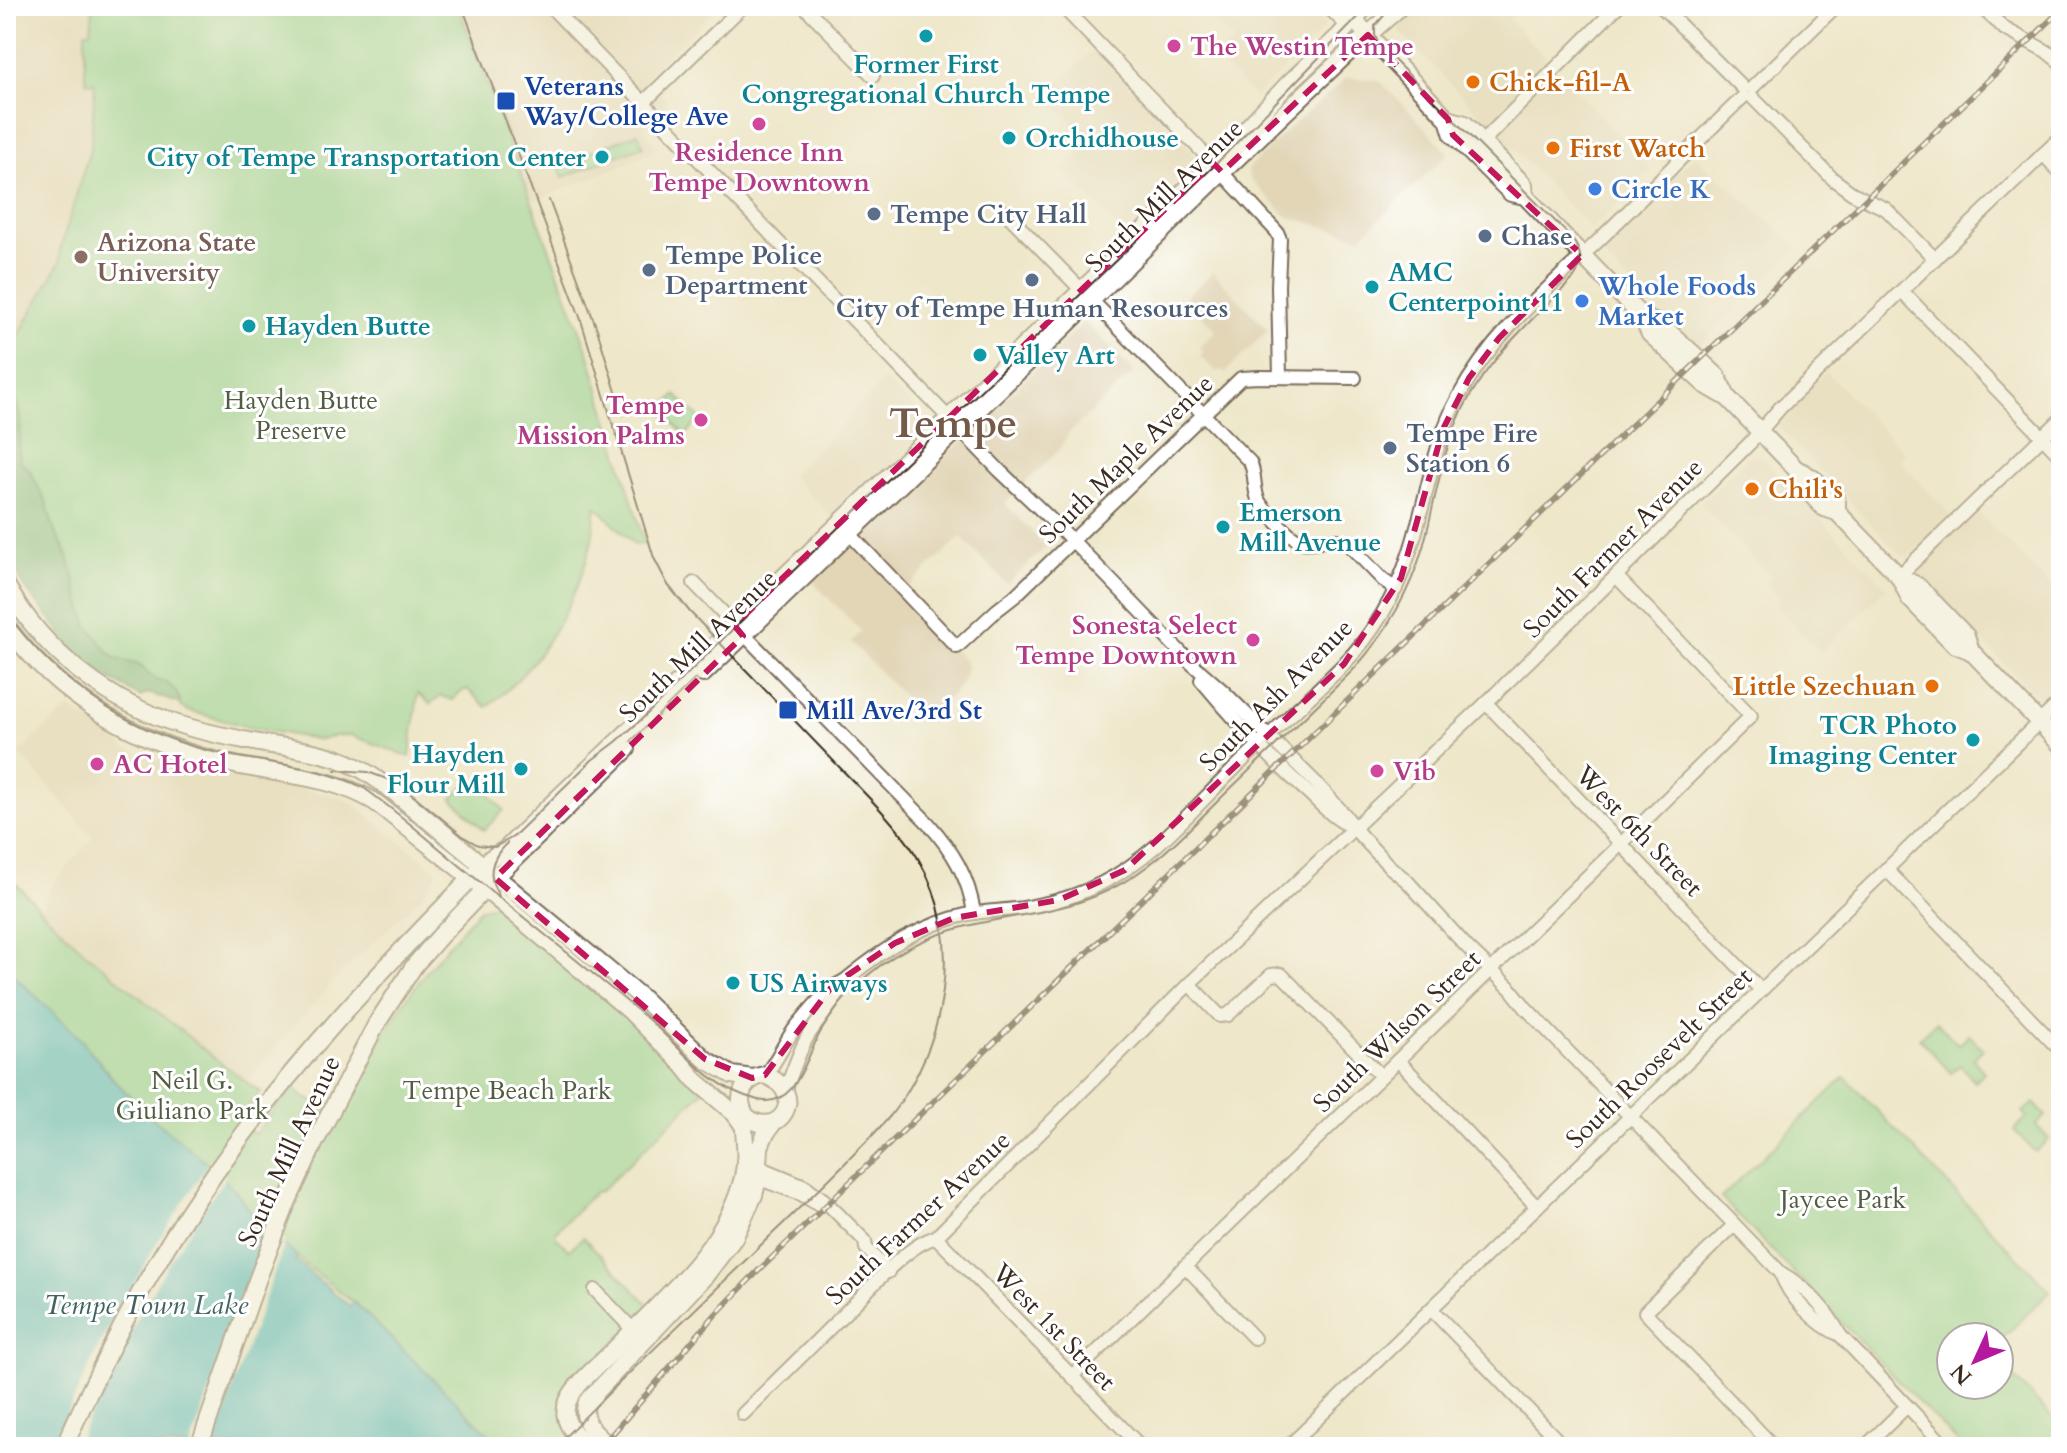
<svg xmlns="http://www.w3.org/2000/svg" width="2067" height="1453" font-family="Cardo,serif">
<rect width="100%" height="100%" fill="#fff"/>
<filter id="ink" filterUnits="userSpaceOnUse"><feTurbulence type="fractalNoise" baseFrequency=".0125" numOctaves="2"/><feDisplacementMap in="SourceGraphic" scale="16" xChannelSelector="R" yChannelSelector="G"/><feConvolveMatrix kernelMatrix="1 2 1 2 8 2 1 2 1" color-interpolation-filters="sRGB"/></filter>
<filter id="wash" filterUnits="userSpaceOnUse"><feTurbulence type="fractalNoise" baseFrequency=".006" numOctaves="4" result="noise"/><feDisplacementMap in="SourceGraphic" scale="32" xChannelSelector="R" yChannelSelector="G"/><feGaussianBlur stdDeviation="1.8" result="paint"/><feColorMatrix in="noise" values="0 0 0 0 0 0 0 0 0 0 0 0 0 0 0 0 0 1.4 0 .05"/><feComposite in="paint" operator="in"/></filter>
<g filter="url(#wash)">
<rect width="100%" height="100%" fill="#eee7ca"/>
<g fill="#e2d6b7">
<path d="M6,6H416L6,401Z"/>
<path d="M458,6H719L645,78L650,79L667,102L643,128L656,145L651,153L529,203Z"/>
<path d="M1200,6H1307L1324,23V29L1255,97L1217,59L1234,41Z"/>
<path d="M1414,6H1521L1509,19L1651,170L1591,229L1400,32L1398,21Z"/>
<path d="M1094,49L1193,153L1195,162L1193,169L1125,234L1063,169L1089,144L1088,139L1046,95Z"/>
<path d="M1347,78L1370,79L1381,82L1449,153L1361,237L1286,216L1249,178L1248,169L1288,129Z"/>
<path d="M1694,156L1799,247L1697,347L1663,317L1608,261L1602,251Z"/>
<path d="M1213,272L1268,330L1225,373L1221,369L1217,372L1200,356L1204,351L1200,347L1216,330L1185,298Z"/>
<path d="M1084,321L1134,372L1069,433L1058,451L1005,503L1046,547L1007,584L961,537L901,594L967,663L962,684L926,720L851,642L861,631L812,581L854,541L791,475L847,421L853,411L885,379L954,449Z"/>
<path d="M1826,372L1905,453L1899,460L1952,517L1910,556L1906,557L1900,555L1777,425L1778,420Z"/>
<path d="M1754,454L1759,455L1887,588L1820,652L1775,604L1780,599L1765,584L1771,577L1700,504L1748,457Z"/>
<path d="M1976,510L2061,597V690L2048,703L2040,701L1918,573L1919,566Z"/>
<path d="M68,708L119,741L123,748L156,759L202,771L326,794L347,800L359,808L438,872L422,896L340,974L247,1081L213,1057L87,954L44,913L43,903L49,890L93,837L19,753Z"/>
</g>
<g fill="#88d28e" stroke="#627e56" stroke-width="2">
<path d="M93,6H458L587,349L645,544L635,545L596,506C594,520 594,535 590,549C576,600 545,655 506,691C500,697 493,701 487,707L467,689L459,693L453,700L441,696L430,704L418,693L410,757L350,735L335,736L319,740L248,727L186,710L180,706V702L132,687L33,593L6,401L14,393L7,356L60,262V250L91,146L95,83L87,82L85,76V31H91Z"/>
<path d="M638,133L643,146L563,177L558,164Z"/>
<path d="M676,395L700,419L685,435L660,410Z"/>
<path d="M473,778L504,810L484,830L452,798Z"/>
<path d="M6,873L44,913L87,954L213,1057L260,1092L237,1122L255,1134L292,1086L303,1097L340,1112C359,1077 378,1042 400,1008C423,973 451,942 479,910C485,906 489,905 497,906L583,975L703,1091L601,1191L595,1192L555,1232V1236L569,1250L583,1237L650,1306L567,1392L581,1447H502L354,1303L275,1240L264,1228L232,1187L146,1113L113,1079L78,1036L6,968Z"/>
<path d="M1936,1022L1959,1045L1969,1035L1983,1049L1973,1059L1984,1072L1975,1081L1960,1065L1951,1073L1919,1038Z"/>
<path d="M1845,1077L2050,1291L1999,1342V1337H1951V1385H1999V1362L2061,1427V1447H1962L1721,1198Z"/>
<path d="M2034,1103L2046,1116L2036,1125L2049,1139L2035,1152L2014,1130L2027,1117L2023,1112Z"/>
</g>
<path fill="#6eb479" stroke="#546f4c" stroke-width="2" d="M6,362L21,419L19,454L21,462L30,471L46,502L55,532L67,554L87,624L109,653L117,659L139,665L158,681H165C171,687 181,694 180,704L148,693L140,697C121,685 74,659 66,639L23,585L6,548Z"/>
<path fill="#4bbac2" stroke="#437270" stroke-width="2" d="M6,968L78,1036L113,1079L146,1113L205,1161L232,1187L264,1228L297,1256L295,1260L350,1306L354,1302L502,1447H6Z"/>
<g fill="#eee7ca">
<path d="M210,1161L226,1176L170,1260L145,1304L108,1376L75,1447H52L92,1361L114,1317L161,1237Z"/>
<path d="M269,1228L285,1242L211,1447H190Z"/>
</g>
</g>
<g filter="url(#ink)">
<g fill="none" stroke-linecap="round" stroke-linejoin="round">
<g stroke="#7a6c5a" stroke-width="16">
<g id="minor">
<path d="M550,6L999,470L1065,533L1190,662L1223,691L1316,783L1345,815L1360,835L1390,867L1407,881L1467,947L1511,989L1526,1008L1781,1273C1805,1286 1828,1311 1840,1335L1946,1447"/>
<path d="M804,6L873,76"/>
<path d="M1062,6L1215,165L1277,232L1280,239L1278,286L1280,377"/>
<path d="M1661,6L1743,88"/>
<path d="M1980,6L2005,29L2046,51L2061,63"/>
<path d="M1752,88L1836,6"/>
<path d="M1752,97L1833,179L1852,193L1886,209L1935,259"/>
<path d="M643,103L743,6"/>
<path d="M1482,142L1618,6"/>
<path d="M2043,154L2061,173"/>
<path d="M1005,212L1250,462C1256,474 1253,487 1258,499C1262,509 1293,540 1303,542C1319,544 1332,536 1347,543L1383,580L1396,589"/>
<path d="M1902,291L2061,456"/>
<path d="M850,534L957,647L997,610L1015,596L1241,378L1259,377L1355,378"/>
<path d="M1899,576L2061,419"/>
<path d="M694,583L928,823C952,850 969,877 974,913"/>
<path d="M1201,680C1235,721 1271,760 1311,795C1323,807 1335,819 1350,826"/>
<path d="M1486,703L1761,990"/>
<path d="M1886,869L2061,1051"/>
<path d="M1189,984L1220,1016L1228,1015L1271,975L1281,974L1381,1076"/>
<path d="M1398,1060L1537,1207"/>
<path d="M765,1075C778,1060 784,1042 796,1027C807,1014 818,1000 830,989C836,984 843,983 848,978C886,947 920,925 969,914C990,910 1012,911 1033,906C1056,902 1081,894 1102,883C1152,858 1188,814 1228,775C1265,738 1305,703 1343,665C1373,634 1396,595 1409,554C1427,501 1432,445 1459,396C1492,334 1549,288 1599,240C1648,193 1694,144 1743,97"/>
<path d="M785,1091C793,1072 798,1053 808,1036C820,1017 836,1002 844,982"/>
<path d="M759,1167L805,1186L824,1200L865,1241L866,1248L888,1272"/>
<path d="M754,1177L801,1194L817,1204"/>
<path d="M1734,1225L1645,1312L1774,1447"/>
<path d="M936,1237L1141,1447"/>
<path d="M1185,1266L1254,1338"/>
<path d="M1781,1273C1788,1297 1817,1325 1840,1335"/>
<path d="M595,1290L637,1334"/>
<path d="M1431,1309L1564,1447"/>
<path d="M1072,1376L1621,844L1751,716L1616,576"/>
<path d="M743,1414C778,1379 814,1344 850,1308C872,1287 907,1245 936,1237L1189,984L1486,703L1616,576L1750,443L1780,408L2061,137"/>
<path d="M1288,1447L2061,701"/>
<path d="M1865,1447L1907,1406"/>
</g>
</g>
<g stroke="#7a6c5a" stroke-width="20">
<g id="major">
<path d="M1330,6L1342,18L1354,20"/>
<path d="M1349,6L1354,20L1448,119L1453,135L1511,193L1525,196L1642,317L1650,334L1704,384L1728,398L1796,469L1803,486L1820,504L1824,508L1837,512L1899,576L1910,599L1954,644L1971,651L2061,745"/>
<path d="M1448,119L1465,124L1524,185L1525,196"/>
<path d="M1642,317L1660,324L1700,360L1717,376L1727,397"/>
<path d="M1796,469C1815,477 1823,487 1837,501V512"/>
<path d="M1899,576L1918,586L1966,636L1971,651"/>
<path d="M6,585C44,653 110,704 184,726C204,732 224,736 244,740C281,748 323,749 357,767C370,773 381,783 393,791L642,998L705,1059L732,1075L752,1078"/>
<path d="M6,625C64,704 146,747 240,766C286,775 334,777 375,802L485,889L630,1011L683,1065L695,1080L735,1114L743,1125"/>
<path d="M703,674L1052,339L1213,181L1352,49L1401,6"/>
<path d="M765,1075C810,1093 778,1143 746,1116C735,1097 743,1078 765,1075Z"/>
<path d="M64,1447C103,1359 148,1271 202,1192C285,1069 388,963 491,858L506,849C581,773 662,704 734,625L1221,156L1289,83L1339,36L1366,6"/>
<path d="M199,1447L258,1278L287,1203L314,1144L377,1023L414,966L441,935L504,869L627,749"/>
<path d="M588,1447C575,1434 559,1421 568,1401C575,1384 600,1364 613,1351C661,1300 726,1249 743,1177C748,1157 744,1137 743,1116"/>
<path d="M610,1447C596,1434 579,1422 587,1402L706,1275L734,1238L754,1195L758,1179L760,1147L765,1135L773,1123"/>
</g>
</g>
<use href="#minor" stroke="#fff" stroke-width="12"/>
<use href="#major" stroke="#fff" stroke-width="16"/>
<g stroke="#3b2a1e" stroke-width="2">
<path d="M462,6L580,317L654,558L668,585L690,612L874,803C891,821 907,839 919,860C965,939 946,1046 891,1115C879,1129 866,1142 853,1155C825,1184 796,1211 767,1239C697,1309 624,1376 555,1447"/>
<path d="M549,200L597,329L623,415"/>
<path d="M6,612C60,687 137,737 227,755C273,764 323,767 364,788C399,813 431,842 464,869C523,917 583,965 642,1014C681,1046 706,1087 758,1100C797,1109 806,1056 821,1031C831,1015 843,999 856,986C887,956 926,936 967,926C1017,914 1062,913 1109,890C1155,868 1190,828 1226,793C1269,751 1313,710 1355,668C1386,633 1410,592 1423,547C1434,508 1439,467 1454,429C1479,365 1527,325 1574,278C1586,260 1580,247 1566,232L1379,45L1375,35V26L1392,6"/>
<path d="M335,770L368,772L400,784L464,837L478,845L495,847L513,837L592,760L616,742L642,719L735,627L1215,165L1369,6"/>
<path d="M499,896C486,876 491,858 507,843"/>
</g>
<g stroke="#3b2a1e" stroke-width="6">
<path id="rail" d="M601,1447L715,1315L750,1279L2061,10"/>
</g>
<use href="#rail" stroke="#fff" stroke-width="3" stroke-dasharray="9" stroke-linecap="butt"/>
</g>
</g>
<path d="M0 0H2067V1453H0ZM1368,35L1448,119L1453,135L1582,255L1499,338L1469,378L1443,429L1401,578L1344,664L1125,870L1059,900L954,918L895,943L833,985L765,1075L752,1078L705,1059L495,878L743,636L734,625L1213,163L1222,172Z" fill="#eee7ca" fill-opacity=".55" fill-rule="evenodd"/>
<path fill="none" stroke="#c2185b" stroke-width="6" stroke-dasharray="16 10" stroke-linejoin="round" d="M1368,35L1448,119L1453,135L1582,255L1499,338L1469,378L1443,429L1401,578L1344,664L1125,870L1059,900L954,918L895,943L833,985L765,1075L752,1078L705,1059L495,878L743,636L734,625L1213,163L1222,172Z"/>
<g fill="#0f9aa8" stroke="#fff" stroke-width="3">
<circle cx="926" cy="36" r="8"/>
<circle cx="1009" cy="138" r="8"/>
<circle cx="602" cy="157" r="8"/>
<circle cx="1372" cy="287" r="8"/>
<circle cx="249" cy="326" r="8"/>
<circle cx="980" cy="355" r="8"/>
<circle cx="1223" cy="527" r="8"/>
<circle cx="1973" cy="740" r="8"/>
<circle cx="521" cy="769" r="8"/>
<circle cx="733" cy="983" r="8"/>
</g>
<g fill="#d1479c" stroke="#fff" stroke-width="3">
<circle cx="1174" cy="46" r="8"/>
<circle cx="759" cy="124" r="8"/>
<circle cx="701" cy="420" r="8"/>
<circle cx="1253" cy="640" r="8"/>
<circle cx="97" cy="764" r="8"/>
<circle cx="1377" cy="771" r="8"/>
</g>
<g fill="#e8710a" stroke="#fff" stroke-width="3">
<circle cx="1473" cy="82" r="8"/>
<circle cx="1553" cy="148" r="8"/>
<circle cx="1752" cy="489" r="8"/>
<circle cx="1932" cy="686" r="8"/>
</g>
<g fill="#1a4fb4" stroke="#fff" stroke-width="3">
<rect x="496" y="91" width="20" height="20" rx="4"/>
<rect x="778" y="700" width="20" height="20" rx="4"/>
</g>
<g fill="#3f7fe0" stroke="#fff" stroke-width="3">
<circle cx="1595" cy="189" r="8"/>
<circle cx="1582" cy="301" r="8"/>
</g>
<g fill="#5c6f8a" stroke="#fff" stroke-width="3">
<circle cx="874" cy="214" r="8"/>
<circle cx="1485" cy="236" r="8"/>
<circle cx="649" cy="270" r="8"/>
<circle cx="1032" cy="280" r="8"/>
<circle cx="1390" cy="448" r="8"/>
</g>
<circle fill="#8d6e63" stroke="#fff" stroke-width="3" cx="81" cy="257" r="8"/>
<g text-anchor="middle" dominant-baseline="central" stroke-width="6" stroke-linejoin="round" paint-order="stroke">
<g font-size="26" font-weight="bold" fill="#b23c85" stroke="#fff" text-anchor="start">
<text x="1190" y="46">The Westin Tempe</text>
<text x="759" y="152" text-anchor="middle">Residence Inn<tspan x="759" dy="30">Tempe Downtown</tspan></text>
<text x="685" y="405" text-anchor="end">Tempe<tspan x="685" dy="30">Mission Palms</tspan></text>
<text x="1237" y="625" text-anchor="end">Sonesta Select<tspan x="1237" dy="30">Tempe Downtown</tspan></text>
<text x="113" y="764">AC Hotel</text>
<text x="1393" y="771">Vib</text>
</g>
<g font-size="26" font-weight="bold" fill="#0d838f" stroke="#fff" text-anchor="start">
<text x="926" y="64" text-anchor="middle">Former First<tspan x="926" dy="30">Congregational Church Tempe</tspan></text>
<text x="1025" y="138">Orchidhouse</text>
<text x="586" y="157" text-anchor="end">City of Tempe Transportation Center</text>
<text x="1388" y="272">AMC<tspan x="1388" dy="30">Centerpoint 11</tspan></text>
<text x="265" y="326">Hayden Butte</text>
<text x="996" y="355">Valley Art</text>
<text x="1239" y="512">Emerson<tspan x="1239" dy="30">Mill Avenue</tspan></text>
<text x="1957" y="725" text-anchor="end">TCR Photo<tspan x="1957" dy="30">Imaging Center</tspan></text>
<text x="505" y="754" text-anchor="end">Hayden<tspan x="505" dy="30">Flour Mill</tspan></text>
<text x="749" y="983">US Airways</text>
</g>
<g font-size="26" font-weight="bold" fill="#c56008" stroke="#fff" text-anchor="start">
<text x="1489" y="82">Chick-fil-A</text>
<text x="1569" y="148">First Watch</text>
<text x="1768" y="489">Chili's</text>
<text x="1916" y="686" text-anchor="end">Little Szechuan</text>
</g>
<g font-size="26" font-weight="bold" fill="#164399" stroke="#fff" text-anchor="start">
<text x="524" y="86">Veterans<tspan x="524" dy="30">Way/College Ave</tspan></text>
<text x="806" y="710">Mill Ave/3rd St</text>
</g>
<g font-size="26" font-weight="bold" fill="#366cbe" stroke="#fff" text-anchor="start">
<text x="1611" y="189">Circle K</text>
<text x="1598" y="286">Whole Foods<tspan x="1598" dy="30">Market</tspan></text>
</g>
<g font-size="26" fill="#3b2a1e" stroke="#fff">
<text transform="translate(1164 196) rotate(-44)">South Mill Avenue</text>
<text transform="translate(1126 459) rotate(-44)">South Maple Avenue</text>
<text transform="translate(1613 548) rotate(-45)">South Farmer Avenue</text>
<text transform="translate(698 646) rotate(-44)">South Mill Avenue</text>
<text transform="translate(1276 695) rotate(-45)">South Ash Avenue</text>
<text transform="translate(1639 831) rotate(46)">West 6th Street</text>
<text transform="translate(1397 1031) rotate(-44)">South Wilson Street</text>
<text transform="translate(1659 1058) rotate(-44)">South Roosevelt Street</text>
<text transform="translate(289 1151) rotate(-65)">South Mill Avenue</text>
<text transform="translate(918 1218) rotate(-43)">South Farmer Avenue</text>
<text transform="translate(1054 1327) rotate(46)">West 1st Street</text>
</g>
<g font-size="26" font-weight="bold" fill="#4e5e75" stroke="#fff" text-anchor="start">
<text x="890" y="214">Tempe City Hall</text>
<text x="1501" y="236">Chase</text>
<text x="665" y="255">Tempe Police<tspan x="665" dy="30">Department</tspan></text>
<text x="1032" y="308" text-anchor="middle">City of Tempe Human Resources</text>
<text x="1406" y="433">Tempe Fire<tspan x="1406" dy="30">Station 6</tspan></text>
</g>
<g font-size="26" font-weight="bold" fill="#785e54" stroke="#fff" text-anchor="start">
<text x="97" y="242">Arizona State<tspan x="97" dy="30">University</tspan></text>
</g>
<g font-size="26" fill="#525c40" stroke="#fff">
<text x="301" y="400">Hayden Butte<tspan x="301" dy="30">Preserve</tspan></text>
<text x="192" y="1080">Neil G.<tspan x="192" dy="30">Giuliano Park</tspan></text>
<text x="507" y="1090">Tempe Beach Park</text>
<text x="1843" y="1199">Jaycee Park</text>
</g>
<g font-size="28" font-style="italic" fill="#416460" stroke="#fff">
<text x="146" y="1305">Tempe Town Lake</text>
</g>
<g font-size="42" font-weight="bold" fill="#745a49" stroke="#fff">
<text x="953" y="423">Tempe</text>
</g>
</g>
<rect width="2067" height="1453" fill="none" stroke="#fff" stroke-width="32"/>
<g transform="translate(1975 1361) rotate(226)"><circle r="38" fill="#ffffff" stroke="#b1aaa5" stroke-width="2"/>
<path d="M0-6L14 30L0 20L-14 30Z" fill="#b5179e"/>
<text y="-12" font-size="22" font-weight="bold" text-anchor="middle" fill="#3b2a1e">N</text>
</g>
</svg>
